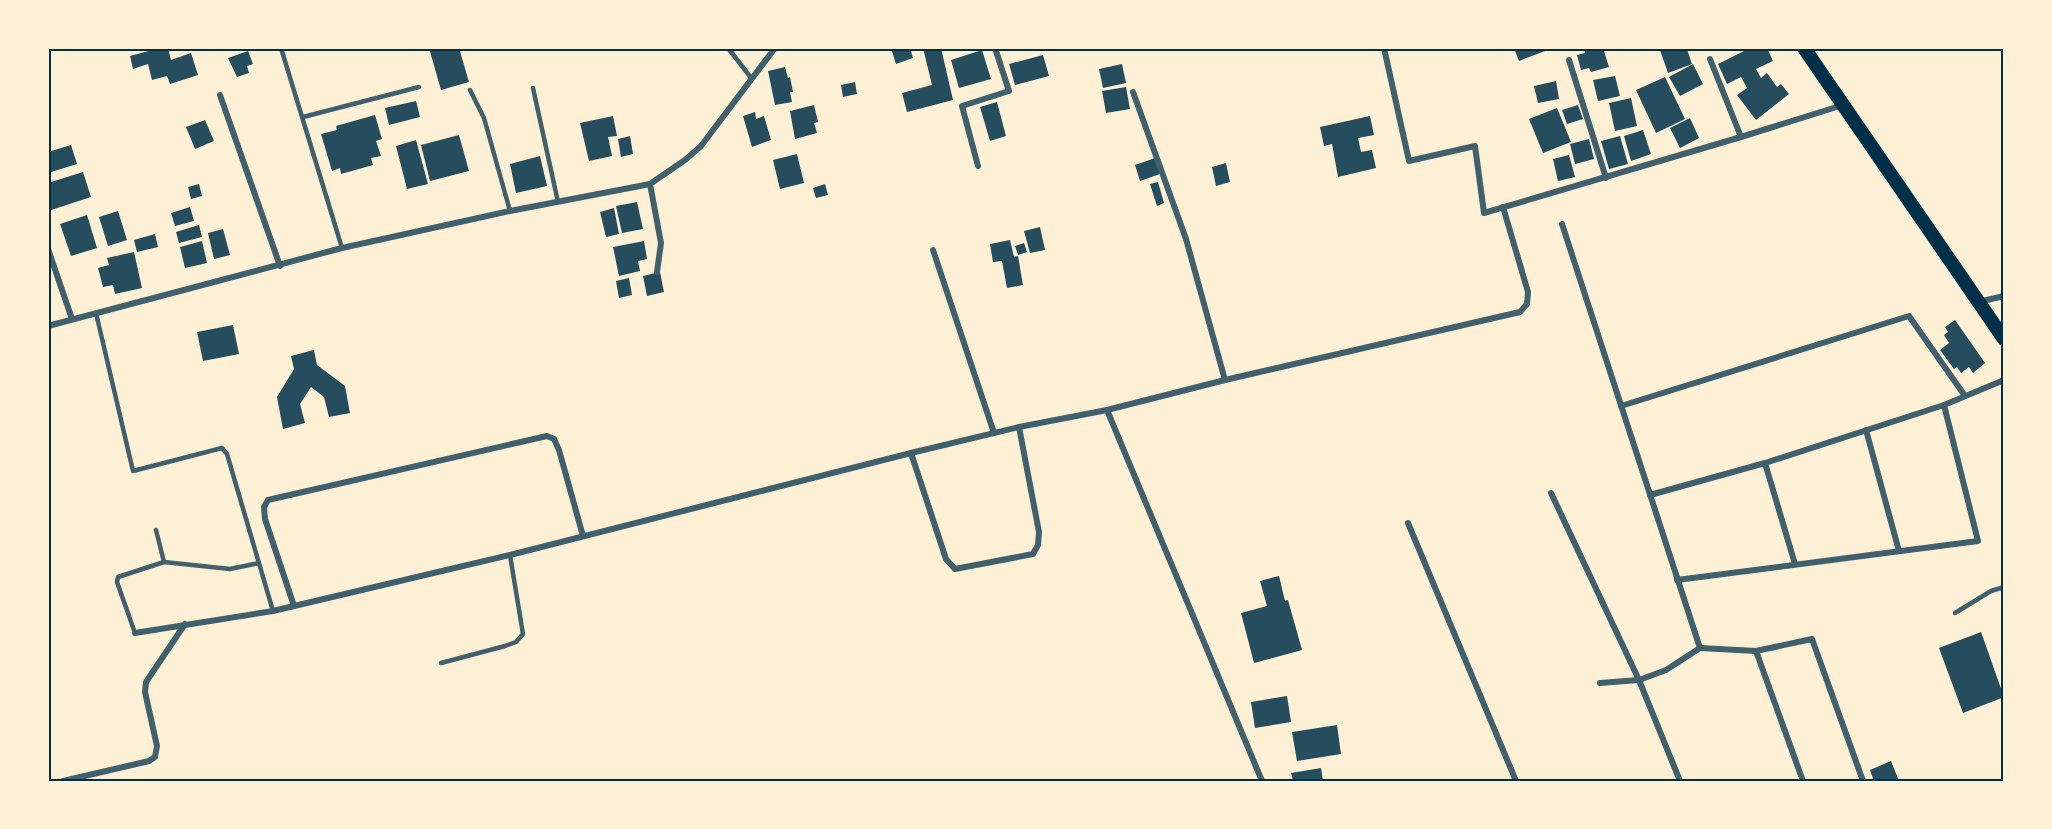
<svg xmlns="http://www.w3.org/2000/svg" width="2052" height="829" font-family="Lato,sans-serif">
<rect width="100%" height="100%" fill="#fdf0d5"/>
<g fill="#264d5e">
<path d="M160,48H168L171,60L191,53L198,75L170,84L167,76L152,80L148,64L133,69L130,56Z"/>
<path d="M429,48H459L469,82L441,90Z"/>
<path d="M891,48H910L913,58L896,64Z"/>
<path d="M923,48H941L953,100L907,112L902,93L932,85Z"/>
<path d="M1514,48H1553L1519,61Z"/>
<path d="M1584,48H1603L1609,67L1591,72L1589,68L1581,70L1577,55L1585,53Z"/>
<path d="M1664,48H1680L1681,51L1687,49L1692,64L1668,73L1660,50Z"/>
<path d="M1750,48H1767L1773,61L1756,69L1761,78L1767,73L1777,87L1781,84L1789,94L1756,120L1737,95L1747,88L1741,77L1727,84L1718,64Z"/>
<path d="M982,50L991,79L959,88L951,60Z"/>
<path d="M248,51L253,64L247,66L249,73L237,77L228,58Z"/>
<path d="M1043,55L1049,76L1015,85L1009,64Z"/>
<path d="M1122,64L1126,83L1103,88L1099,69Z"/>
<path d="M1693,64L1703,84L1680,96L1669,77Z"/>
<path d="M785,67L788,78L790,77L793,92H790L792,102L775,105L768,71Z"/>
<path d="M1615,76L1620,96L1598,101L1593,80Z"/>
<path d="M1665,77L1685,119L1656,133L1636,90Z"/>
<path d="M1556,81L1559,99L1538,103L1534,86Z"/>
<path d="M855,82L857,94L843,97L841,85Z"/>
<path d="M1126,87L1130,109L1106,113L1102,91Z"/>
<path d="M1631,98L1637,126L1615,131L1609,103Z"/>
<path d="M416,101L420,117L389,125L385,108Z"/>
<path d="M997,102L1006,136L990,141L980,107Z"/>
<path d="M814,105L818,122L814,123L817,133L795,139L790,111Z"/>
<path d="M1578,105L1583,119L1567,124L1562,110Z"/>
<path d="M1557,108L1571,142L1543,153L1529,119Z"/>
<path d="M755,112L756,119L764,116L771,140L752,147L743,116Z"/>
<path d="M375,115L382,139L376,141L381,156L371,158L373,165L341,174L340,168L332,171L321,134L337,130L336,126Z"/>
<path d="M613,116L617,136L608,137L612,156L589,161L580,123Z"/>
<path d="M1370,116L1374,135L1358,138L1361,152L1372,150L1376,168L1338,177L1332,144L1324,146L1320,127Z"/>
<path d="M1690,118L1699,138L1680,148L1670,128Z"/>
<path d="M205,120L214,141L195,149L186,127Z"/>
<path d="M1643,130L1651,154L1631,161L1624,136Z"/>
<path d="M459,135L469,171L430,181L421,145Z"/>
<path d="M630,136L633,154L621,157L618,139Z"/>
<path d="M1620,136L1628,164L1609,169L1601,141Z"/>
<path d="M1589,139L1594,159L1575,164L1570,144Z"/>
<path d="M416,140L428,184L407,189L396,146Z"/>
<path d="M71,145L77,164L48,173V152Z"/>
<path d="M797,154L804,183L780,189L773,160Z"/>
<path d="M1569,155L1575,177L1558,181L1553,159Z"/>
<path d="M540,156L547,186L516,193L510,164Z"/>
<path d="M1155,158L1160,174L1140,181L1135,165Z"/>
<path d="M1226,163L1230,182L1216,186L1212,167Z"/>
<path d="M83,172L91,197L51,210L48,201V183Z"/>
<path d="M1158,182L1164,203L1157,206L1150,184Z"/>
<path d="M199,184L202,196L191,199L188,187Z"/>
<path d="M825,184L828,195L816,198L813,188Z"/>
<path d="M637,202L643,229L622,233L616,206Z"/>
<path d="M190,207L194,221L175,226L171,213Z"/>
<path d="M614,208L619,234L606,237L600,212Z"/>
<path d="M118,211L127,240L108,246L99,217Z"/>
<path d="M87,215L97,248L71,256L60,224Z"/>
<path d="M199,225L202,237L179,243L176,232Z"/>
<path d="M1040,227L1045,250L1030,253L1024,231Z"/>
<path d="M223,229L230,255L214,259L208,233Z"/>
<path d="M155,234L158,247L137,252L134,240Z"/>
<path d="M1010,240L1014,257L1018,256L1023,285L1007,288L1002,261L993,262L990,244Z"/>
<path d="M202,241L207,263L185,268L180,247Z"/>
<path d="M644,241L647,259L638,261L640,271L619,276L613,247Z"/>
<path d="M1024,243L1027,252L1018,255L1015,246Z"/>
<path d="M134,252L142,288L115,294L113,285L103,287L98,268L109,265L107,258Z"/>
<path d="M660,272L664,292L647,296L643,276Z"/>
<path d="M629,278L632,295L619,298L616,281Z"/>
<path d="M1955,320L1985,363L1973,373L1969,367L1961,373L1957,367L1954,369L1940,350L1949,343L1944,335L1948,332L1945,327Z"/>
<path d="M233,325L239,354L203,361L197,332Z"/>
<path d="M314,350L317,365L345,386L350,413L329,417L324,397L311,387L300,404L305,423L283,429L277,397L294,369L291,356Z"/>
<path d="M1279,576L1285,601L1288,600L1302,650L1254,663L1241,613L1267,606L1260,581Z"/>
<path d="M1981,632L2004,697L1963,713L1939,648Z"/>
<path d="M1287,696L1291,722L1255,728L1251,702Z"/>
<path d="M1337,725L1341,754L1297,761L1292,732Z"/>
<path d="M1891,761L1899,781H1874L1870,770Z"/>
<path d="M1321,768L1323,781H1293L1291,773Z"/>
</g>
<g fill="none" stroke-linecap="round" stroke-linejoin="round">
<g stroke="#3f606c" stroke-width="4.5">
<path d="M281,48L342,248"/>
<path d="M728,48L752,79"/>
<path d="M533,88L558,202"/>
<path d="M470,90L484,118L510,211"/>
<path d="M303,117L419,87"/>
<path d="M96,313L133,471L222,448L227,454L273,611"/>
<path d="M156,530L164,562"/>
<path d="M1955,613L1991,591L2004,587"/>
<path d="M135,633L117,582L118,577L164,562L230,569L259,563"/>
<path d="M441,663L505,646L516,642L523,634L510,555"/>
</g>
<g stroke="#3f606c" stroke-width="6">
<path d="M1384,48L1409,161L1475,146L1484,213L1741,137L1843,105"/>
<path d="M1710,59L1741,137"/>
<path d="M1569,60L1606,178"/>
<path d="M1133,92L1186,239L1225,380"/>
<path d="M220,95L280,266"/>
<path d="M978,166L962,106L1009,91L995,48"/>
<path d="M650,184L661,243L657,272"/>
<path d="M1562,224L1700,648"/>
<path d="M48,249L72,319"/>
<path d="M933,250L994,433"/>
<path d="M1978,302L2004,296"/>
<path d="M48,326L342,248L510,211L650,184L685,160L701,146L775,48"/>
<path d="M1621,406L1909,316L1965,396"/>
<path d="M1107,410L1262,781"/>
<path d="M1866,430L1899,551"/>
<path d="M911,453L946,559L955,569L1033,554L1038,545L1039,532L1019,427"/>
<path d="M1765,463L1795,564"/>
<path d="M1551,493L1639,680L1680,781"/>
<path d="M1650,495L1765,463L1944,405L2004,380"/>
<path d="M1408,523L1516,781"/>
<path d="M1677,580L1978,541L1944,405"/>
<path d="M294,606L265,519L264,507L268,500L547,436L554,439L559,450L583,536"/>
<path d="M135,633L273,611L366,589L510,555L911,453L1019,427L1107,410L1225,380L1520,312L1527,304L1528,292L1503,207"/>
<path d="M1756,651L1803,781"/>
<path d="M1600,683L1639,680L1666,670L1700,648L1756,651L1812,639L1863,781"/>
<path d="M63,781L149,761L155,757L157,746L145,692L146,682L185,624"/>
</g>
<path stroke="#003049" stroke-width="14" d="M1804,48L2004,339"/>
</g>
<rect width="2052" height="829" fill="none" stroke="#fdf0d5" stroke-width="99"/>
<rect x="50" y="50" width="1952" height="730" fill="none" stroke="#003049" stroke-width="2"/>
</svg>
